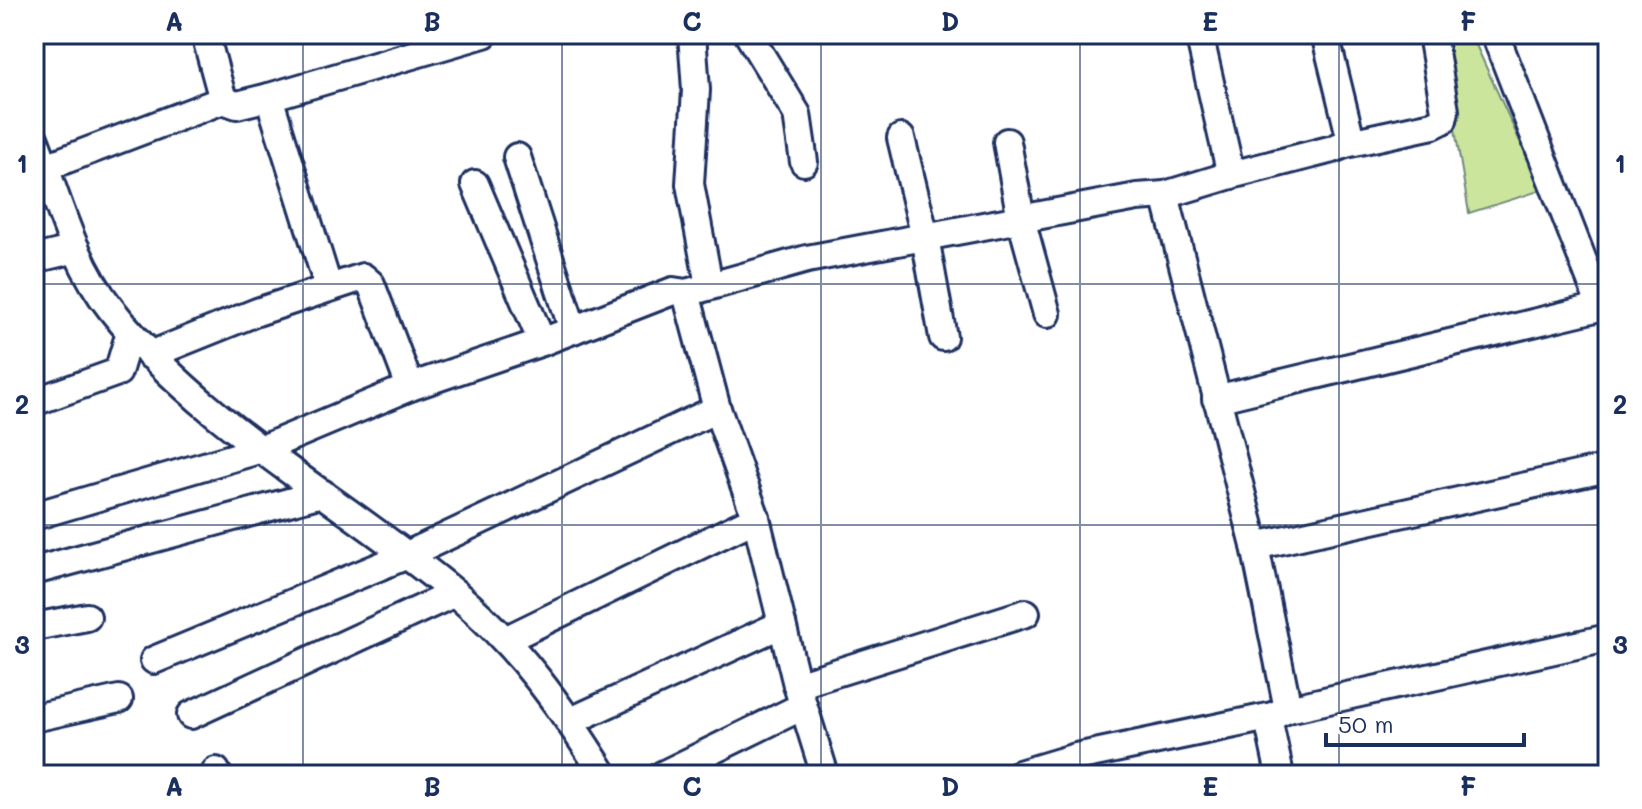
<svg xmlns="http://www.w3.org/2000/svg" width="1642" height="809" font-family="Mali,sans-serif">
<rect width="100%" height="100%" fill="#fff"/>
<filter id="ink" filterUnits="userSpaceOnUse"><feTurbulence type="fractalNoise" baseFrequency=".0125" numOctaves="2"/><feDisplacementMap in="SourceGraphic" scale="16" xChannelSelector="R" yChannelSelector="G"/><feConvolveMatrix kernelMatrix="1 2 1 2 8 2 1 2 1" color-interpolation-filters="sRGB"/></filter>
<g filter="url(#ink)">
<path fill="#cbe69c" stroke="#738a7d" stroke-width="2" d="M1439,34H1471L1542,190L1469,213Z"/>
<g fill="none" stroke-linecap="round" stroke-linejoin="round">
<g stroke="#1b2f5e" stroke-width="32">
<g id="minor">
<path d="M205,34L223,100"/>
<path d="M692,34L696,90L690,184L709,285"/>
<path d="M748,34L797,114L804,162"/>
<path d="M1199,34L1231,175"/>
<path d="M1495,34L1601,307"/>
<path d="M269,97L328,286"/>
<path d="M34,138C57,195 72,260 111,309C203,427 341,498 455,593C518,646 561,706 604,775"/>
<path d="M901,138L925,237L943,337"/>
<path d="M1007,142L1021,219L1047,314"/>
<path d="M1345,144L1433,125L1443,120L1445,111L1432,34"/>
<path d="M517,157L573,330"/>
<path d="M46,167L223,100L237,105L269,97L484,34"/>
<path d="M475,184L542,342"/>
<path d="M1165,195L1255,546L1288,709L1273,716L1269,723L1280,775"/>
<path d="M34,259L76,249"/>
<path d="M686,293L717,409L756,518L797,685L825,775"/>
<path d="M150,355L257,312L363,277L371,284L410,387"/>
<path d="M1216,399L1608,305"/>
<path d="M34,402L118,372L130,332"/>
<path d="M34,516L262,449L410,387L542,342L673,291L686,293L807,259L1137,197L1165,195L1231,175L1333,149L1345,144L1350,136L1325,34"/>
<path d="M1255,546L1608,468"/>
<path d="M34,571L322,493"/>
<path d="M34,627L87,617"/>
<path d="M505,640L756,518"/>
<path d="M154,660L405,556L717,409"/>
<path d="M797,685L1026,613"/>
<path d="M1288,709L1608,638"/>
<path d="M191,715L455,593"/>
<path d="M34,718L119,699"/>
<path d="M571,721L782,624"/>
<path d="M216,771L218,775"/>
<path d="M662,775L803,706"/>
<path d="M1016,775L1076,757L1273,716"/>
</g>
</g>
<use href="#minor" stroke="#fff" stroke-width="26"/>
</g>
</g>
<path fill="none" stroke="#1b2f5e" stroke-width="2" stroke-opacity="0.55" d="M303,34V775M562,34V775M821,34V775M1080,34V775M1339,34V775M34,284H1608M34,525H1608"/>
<rect width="1642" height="809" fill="none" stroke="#fff" stroke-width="88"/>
<path d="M1326 733v12h198v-12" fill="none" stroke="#1b2f5e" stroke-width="4"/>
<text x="1338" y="733" font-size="24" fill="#1b2f5e" stroke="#ffffff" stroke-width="6" paint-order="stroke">50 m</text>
<rect x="44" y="44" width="1554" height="721" fill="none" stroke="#1b2f5e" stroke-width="3"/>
<g font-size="26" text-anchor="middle" font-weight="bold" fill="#1b2f5e">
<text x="174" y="31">A</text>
<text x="432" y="31">B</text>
<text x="692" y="31">C</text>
<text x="950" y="31">D</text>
<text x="1210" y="31">E</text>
<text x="1468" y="31">F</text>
<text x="22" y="173">1</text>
<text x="1620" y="173">1</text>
<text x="22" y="414">2</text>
<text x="1620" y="414">2</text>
<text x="22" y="654">3</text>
<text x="1620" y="654">3</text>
<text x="174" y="796">A</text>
<text x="432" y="796">B</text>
<text x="692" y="796">C</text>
<text x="950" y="796">D</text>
<text x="1210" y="796">E</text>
<text x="1468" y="796">F</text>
</g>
</svg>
